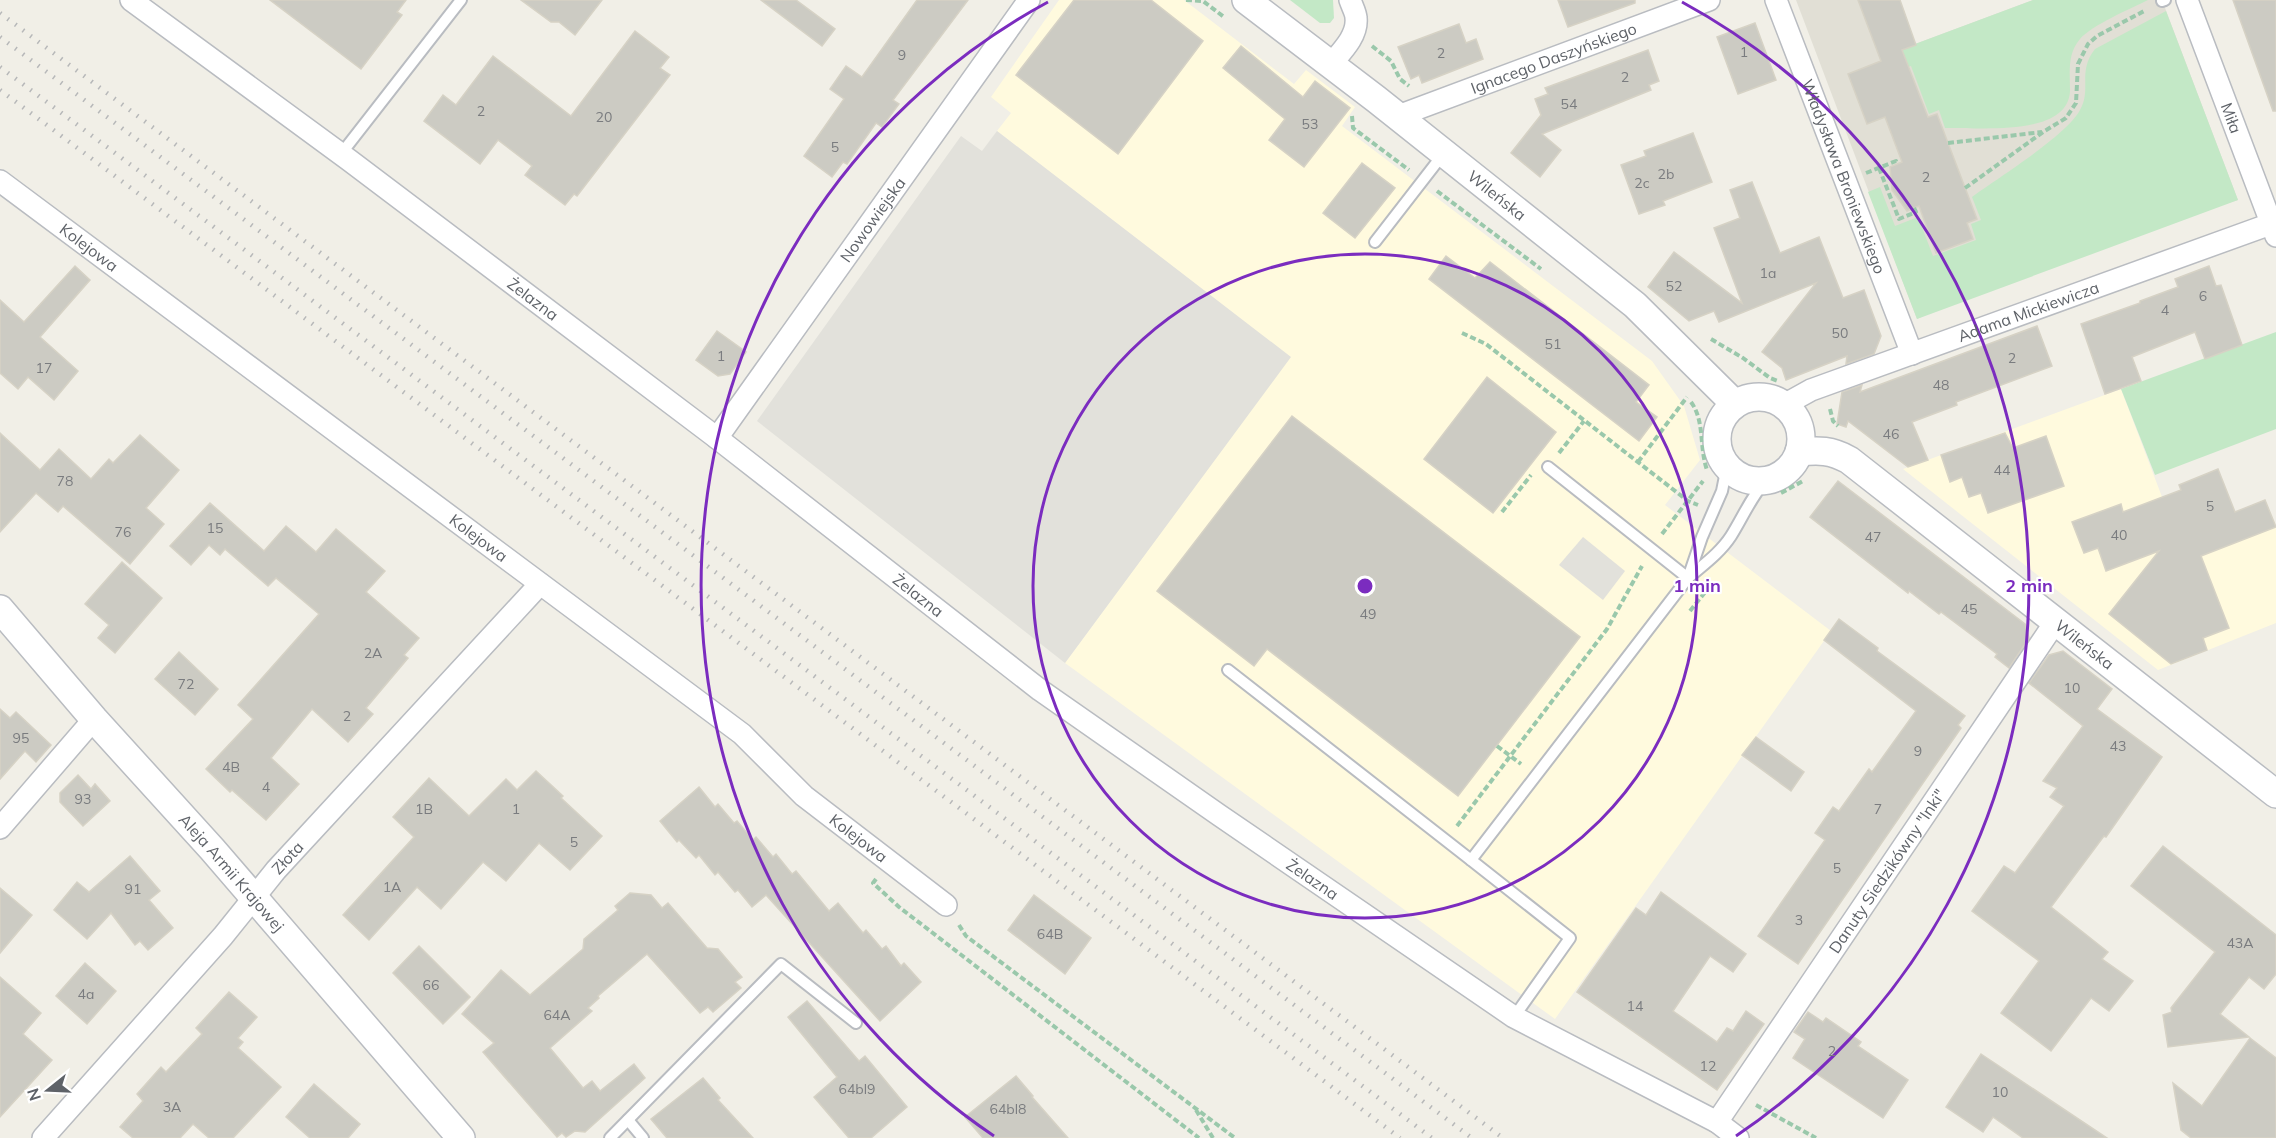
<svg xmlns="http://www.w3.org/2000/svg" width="2276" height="1138" font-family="Mulish,sans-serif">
<rect width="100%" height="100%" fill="#f1efe7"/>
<g fill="#fffade">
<path d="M1059,0H1184L1294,84L1306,70L1355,107L1342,126L1652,361L1684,406L1700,460L1665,505L1831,631L1555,1019L1065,663L1290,357L997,131L1011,113L991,97Z"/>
<path d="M2121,389L2186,560L2276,527V623L2158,670L1903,469Z"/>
</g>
<g fill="#e2e1db">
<path d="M997,131L1291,357L1065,663L757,421L961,136L982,151Z"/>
<path d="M1583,537L1625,571L1603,600L1559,565Z"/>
</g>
<path fill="#e1dfd5" d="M1796,0H1880L1899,50L2033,0H2162L2238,200L2053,258L1917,319Z"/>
<g fill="#c3e8c6">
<path d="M1290,0H1333L1334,18L1330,23H1320Z"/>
<path d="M2033,0H2148C2130,9 2092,25 2080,39C2067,54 2070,73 2070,91C2068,138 1976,127 1945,128L1939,110L1929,114L1911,66L1905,68L1899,50Z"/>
<path d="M2166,11L2238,200L1917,319L1868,192L1880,187L1895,226L1918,217L1933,256L1976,240L1971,224L1981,220L1972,197C1999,177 2066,136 2080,110C2092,89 2077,72 2095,49Z"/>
<path d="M2276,332V429L2155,475L2121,389Z"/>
</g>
<g fill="#cccbc3" stroke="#d6d2c5" stroke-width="1.5">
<path d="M270,0H406L397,12L402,15L361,69Z"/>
<path d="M521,0H602L575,35L559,22H551Z"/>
<path d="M761,0H796L835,29L822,46Z"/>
<path d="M917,0H968L893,100L899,104L882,127L876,123L847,164L843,162L832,177L804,156L844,99L830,89L846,66L862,77Z"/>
<path d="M1074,0H1151L1203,41L1118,154L1016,75Z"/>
<path d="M1558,0H1635V3L1568,27Z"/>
<path d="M1858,0H1900L1916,45L1902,50L1928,117L1937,114L1977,219L1967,223L1973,239L1936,253L1919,206L1907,211L1892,190L1890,167L1902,162L1885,117L1867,124L1848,74L1881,61Z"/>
<path d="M2233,0H2276V111H2273Z"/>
<path d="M1755,23L1776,80L1738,94L1717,37Z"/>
<path d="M1459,24L1466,43L1476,39L1483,59L1422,83L1419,75L1411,79L1398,47Z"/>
<path d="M635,31L669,57L660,68L670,75L577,196L574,194L565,205L525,175L532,166L498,140L480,164L424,121L443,95L456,105L493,56L571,116Z"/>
<path d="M1241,46L1303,97L1315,81L1350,108L1304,167L1269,140L1285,119L1223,68Z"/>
<path d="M1648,50L1659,81L1649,85L1651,90L1542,134L1561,150L1540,177L1511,153L1541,115L1535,99L1548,94L1545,88Z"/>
<path d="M1693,133L1712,182L1663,201L1665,205L1639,214L1621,165L1646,156L1644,151Z"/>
<path d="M1362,163L1395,188L1355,238L1323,213Z"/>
<path d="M1752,182L1780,253L1819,237L1843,298L1864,290L1881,336L1874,354L1846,364L1847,356L1786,380L1782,368L1762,352L1816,283L1719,322L1714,311L1689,321L1648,287L1674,252L1742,303L1714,228L1740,218L1730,190Z"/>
<path d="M1446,256L1475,278L1490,262L1649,385L1636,402L1657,417L1639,441L1429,279Z"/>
<path d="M75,266L90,280L40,337L78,371L54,400L28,377L18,389L0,373V300L24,322Z"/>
<path d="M2209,266L2216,286L2221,285L2242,345L2205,359L2195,332L2132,357L2141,381L2105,394L2081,324L2140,303V301L2178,287L2175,279Z"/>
<path d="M2037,326L2052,366L1956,402L1957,405L1912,422L1928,460L1908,467L1848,421L1846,427L1837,424L1842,392L1862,385L1860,392Z"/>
<path d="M717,331L746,352L730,374L718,376L696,360Z"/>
<path d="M1487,377L1556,432L1493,513L1424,459Z"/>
<path d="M1292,416L1580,637L1458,796L1267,649L1254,666L1157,591Z"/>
<path d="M0,433L40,470L59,449L91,479L109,459L113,463L140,435L179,470L146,508L164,524L130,564L63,506L58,512L36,493L0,532Z"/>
<path d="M2005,433L2013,448L2046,436L2064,486L1988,513L1981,493L1969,497L1962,477L1950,482L1941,455Z"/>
<path d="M2218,469L2235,512L2265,500L2276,527L2201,556L2229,628L2203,638L2207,650L2171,664L2109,614L2159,551L2106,571L2098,548L2084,553L2072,522L2121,504L2123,512L2181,490L2179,485Z"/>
<path d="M1838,481L2025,624L2029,638L2009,668L1995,657L1997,654L1941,612L1939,614L1909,591L1908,593L1810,517Z"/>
<path d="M210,503L264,551L286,526L316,552L336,529L385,571L366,592L419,638L404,655L408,658L366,708L373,714L348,742L312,709L271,758L299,784L266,820L232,790L230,792L206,769L253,719L238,705L319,614L276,578L268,586L225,549L220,555L209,545L191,565L170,546Z"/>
<path d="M122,562L162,598L115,653L98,638L109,625L85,604Z"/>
<path d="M1839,619L1878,648L1877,651L1965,716L1958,725L1961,728L1798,964L1758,936L1825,840L1815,833L1833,807L1839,811L1869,769L1872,772L1916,711L1824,640Z"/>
<path d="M2063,651L2112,689L2097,709L2162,757L2106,837L2104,836L2051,907L2108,952L2102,959L2133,981L2109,1011L2091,998L2051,1051L2001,1013L2039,961L1972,911L2004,866L2015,873L2064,806L2050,797L2057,788L2043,781L2083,726L2029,683L2049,655Z"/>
<path d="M179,652L218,689L195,715L155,679Z"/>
<path d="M0,709L10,718L16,712L51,745L36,762L25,751L0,779Z"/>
<path d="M1756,737L1804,772L1791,791L1742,755Z"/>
<path d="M536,771L563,796L561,798L602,836L570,870L539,843L506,881L483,862L441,909L417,887L369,940L343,915L414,837L393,817L429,778L469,816L506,779L517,790Z"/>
<path d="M78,775L91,789L95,784L110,801L83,826L60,802V793Z"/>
<path d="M699,787L715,807L718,804L734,823L737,821L753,840L756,837L773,857L776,854L792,874L796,871L829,911L838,903L863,933L866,930L882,949L886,946L901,966L904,963L921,982L880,1021L766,895L752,907L738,890L735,892L718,872L715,875L699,855L696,858L679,840L677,842L660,821Z"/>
<path d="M2163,846L2276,935V974L2264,989L2249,977L2220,1014L2249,1037L2168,1047L2163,1015L2172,1012L2171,1008L2215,952L2131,886Z"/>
<path d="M130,856L160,891L149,900L173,928L148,950L140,941L135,945L111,913L87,939L54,910L77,882L89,892Z"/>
<path d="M0,888L32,915L0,953Z"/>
<path d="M1661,892L1746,954L1733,972L1710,956L1673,1011L1717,1042L1727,1028L1733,1031L1746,1011L1764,1024L1717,1090L1577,992L1636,908L1646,915Z"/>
<path d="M630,893L651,895L662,908L668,903L707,948L718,949L742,977L735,982L741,988L713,1012L708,1007L700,1013L647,954L598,996L599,998L588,1008L592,1011L550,1048L583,1088L592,1081L600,1091L634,1064L645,1078L585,1132L575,1131L566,1137L562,1133L557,1137L483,1052L494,1043L462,1014L501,970L530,995L583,949L584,939L618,910L615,906Z"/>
<path d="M1034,895L1091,938L1065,974L1008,930Z"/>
<path d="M419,946L470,997L443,1024L393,973Z"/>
<path d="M85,963L116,991L87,1024L56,996Z"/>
<path d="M0,977L41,1013L23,1034L52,1060L0,1117Z"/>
<path d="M229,992L257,1017L238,1038L243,1042L238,1048L281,1087L233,1138H209L193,1124L180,1138H133L120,1127L143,1101L137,1094L161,1067L166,1072L202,1034L196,1028Z"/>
<path d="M807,1001L859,1061L865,1056L907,1107L871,1138H849L814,1097L837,1077L788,1017Z"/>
<path d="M1808,1012L1823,1022L1826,1018L1861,1042L1858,1046L1908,1080L1883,1118L1793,1058L1805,1039L1794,1032Z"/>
<path d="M2250,1038L2276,1058V1138H2191L2181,1130L2173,1083L2202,1106Z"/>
<path d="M1981,1054L2107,1138H2023L1993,1117L1983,1132L1946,1107Z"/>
<path d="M1016,1076L1033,1096L1032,1097L1068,1138H983L965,1117Z"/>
<path d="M703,1078L720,1098L718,1100L753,1138H667L651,1119Z"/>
<path d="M314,1084L360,1124L348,1138H310L286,1117Z"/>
</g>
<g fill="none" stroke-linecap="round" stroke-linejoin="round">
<g stroke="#b9bcc1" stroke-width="14">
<g id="service">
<path d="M2162,1L2165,0"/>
<path d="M341,154L461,0"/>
<path d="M1375,242L1444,153"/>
<path d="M1548,467L1688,578"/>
<path d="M1688,578L1702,537L1722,491L1727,466"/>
<path d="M1228,670L1471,860"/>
<path d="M1514,1017L1570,938L1471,860L1688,578C1703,565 1720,553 1731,536C1743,517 1751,497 1766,480"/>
<path d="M628,1120L643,1138"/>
<path d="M610,1138L781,964L856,1023"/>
</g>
</g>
<g stroke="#b9bcc1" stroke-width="24">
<g id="minor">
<path id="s1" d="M131,0L349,160L717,438L1040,690L1219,815L1514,1017L1717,1122L1738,1138"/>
<path id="s2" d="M1776,0L1912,354"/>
<path id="s3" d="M2187,0L2276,236"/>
<path d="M1331,64C1341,52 1358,36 1356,18C1356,13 1352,6 1350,0"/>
<path id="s4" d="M1398,116L1709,0"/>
<path id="s5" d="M0,181L742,734L804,796L946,905"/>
<path id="s6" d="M1784,405L1811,390L2276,222"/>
<path id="s7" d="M717,438L1029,0"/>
<path d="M0,828L94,719"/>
<path id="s8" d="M1717,1122L2056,621"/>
<path id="s9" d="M43,1138L223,936L276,870L540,584"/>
</g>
</g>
<g stroke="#b9bcc1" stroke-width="30">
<g id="tertiary">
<path id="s10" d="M1246,0L1376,99L1635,305L1735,404"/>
<circle cx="1759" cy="439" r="42"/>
<path id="s11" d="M1799,452C1819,450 1831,450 1849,460L2276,794"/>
<path id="s12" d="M0,609L94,719L212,849L461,1138"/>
</g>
</g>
<g stroke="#9ac8ab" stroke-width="4" stroke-dasharray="6 3" stroke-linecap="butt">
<path d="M1186,0L1203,1L1224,17"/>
<path d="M1372,46L1391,61L1400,79L1409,86"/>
<path d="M1352,116L1353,128L1409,170"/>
<path d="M1948,143L2042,132"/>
<path d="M1879,168L1899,219L1916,212L1914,208"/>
<path d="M1866,173L1896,161L1897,164"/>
<path d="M1965,188L2043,132L2066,118L2076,103L2078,64L2088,44L2097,36L2146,10"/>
<path d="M1437,191L1541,269"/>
<path d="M1462,333L1486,344L1688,501L1698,505"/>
<path d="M1711,339L1743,358L1770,378L1778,381"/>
<path d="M1691,402C1705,421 1699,447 1707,470"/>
<path d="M1830,409L1833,421L1838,426"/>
<path d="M1559,453L1584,421"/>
<path d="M1638,462L1687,397"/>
<path d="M1781,493L1803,481"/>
<path d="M1502,512L1531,475"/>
<path d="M1662,534L1703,481"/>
<path d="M1690,611L1706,591"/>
<path d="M1497,746L1521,764"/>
<path d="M1457,826L1607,629L1642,566"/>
<path d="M876,879L873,883L899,907L1199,1138"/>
<path d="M959,925L966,936L1235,1138"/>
<path d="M1756,1105L1816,1138"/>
<path d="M1196,1110L1213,1138"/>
</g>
<use href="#service" stroke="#fff" stroke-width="10"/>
<use href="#minor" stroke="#fff" stroke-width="21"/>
<use href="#tertiary" stroke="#fff" stroke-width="27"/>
<g stroke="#b7b8b9" stroke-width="4.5" stroke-dasharray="1.5 8" stroke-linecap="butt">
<path d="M0,13L1503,1138"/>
<path d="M0,37L1472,1138"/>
<path d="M0,67L1432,1138"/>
<path d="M0,90L1400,1138"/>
</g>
</g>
<g fill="none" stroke="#7b2cbf" stroke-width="3">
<circle cx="1365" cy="586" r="332"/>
<path d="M994 1136A664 664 0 0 1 1048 2M1682 2A664 664 0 0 1 1736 1136"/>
</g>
<g text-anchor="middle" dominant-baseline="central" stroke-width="4.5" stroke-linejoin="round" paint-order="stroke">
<g font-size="14" fill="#7a7c7f">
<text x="1744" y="52">1</text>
<text x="1441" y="53">2</text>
<text x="902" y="55">9</text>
<text x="1625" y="77">2</text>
<text x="1569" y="104">54</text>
<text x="481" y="111">2</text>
<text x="604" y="117">20</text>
<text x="1310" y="124">53</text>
<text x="835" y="147">5</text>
<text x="1666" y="174">2b</text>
<text x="1926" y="177">2</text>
<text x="1642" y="183">2c</text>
<text x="1768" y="273">1a</text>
<text x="1674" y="286">52</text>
<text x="2203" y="296">6</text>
<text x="2165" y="310">4</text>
<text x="1840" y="333">50</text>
<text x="1553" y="344">51</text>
<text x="721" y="356">1</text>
<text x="2012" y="358">2</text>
<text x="44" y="368">17</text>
<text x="1941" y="385">48</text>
<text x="1891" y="434">46</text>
<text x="2002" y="470">44</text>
<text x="65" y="481">78</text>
<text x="2210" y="506">5</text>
<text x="215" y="528">15</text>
<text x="123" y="532">76</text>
<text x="2119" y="535">40</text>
<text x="1873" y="537">47</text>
<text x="1969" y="609">45</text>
<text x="1368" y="614">49</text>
<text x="373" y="653">2A</text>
<text x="186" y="684">72</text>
<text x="2072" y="688">10</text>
<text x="347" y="716">2</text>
<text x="21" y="738">95</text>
<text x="2118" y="746">43</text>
<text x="1918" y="751">9</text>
<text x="231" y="767">4B</text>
<text x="266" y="787">4</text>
<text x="83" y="799">93</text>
<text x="424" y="809">1B</text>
<text x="516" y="809">1</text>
<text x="1878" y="809">7</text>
<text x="574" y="842">5</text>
<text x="1837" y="868">5</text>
<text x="392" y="887">1A</text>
<text x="133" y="889">91</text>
<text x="1799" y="920">3</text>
<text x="1050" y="934">64B</text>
<text x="2240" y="943">43A</text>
<text x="431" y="985">66</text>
<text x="86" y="994">4a</text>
<text x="1635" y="1006">14</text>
<text x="557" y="1015">64A</text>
<text x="1832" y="1051">2</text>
<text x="1708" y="1066">12</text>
<text x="857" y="1089">64bl9</text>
<text x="2000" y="1092">10</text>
<text x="172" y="1107">3A</text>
<text x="1008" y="1109">64bl8</text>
</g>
<g font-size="16" fill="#5e6268" stroke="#fff">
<text stroke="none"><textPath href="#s4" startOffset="166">Ignacego Daszyńskiego</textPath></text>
<text stroke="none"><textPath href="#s3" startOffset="126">Miła</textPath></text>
<text stroke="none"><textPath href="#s2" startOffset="189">Władysława Broniewskiego</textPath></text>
<text stroke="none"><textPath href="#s10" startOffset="318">Wileńska</textPath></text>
<text stroke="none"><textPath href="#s7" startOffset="268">Nowowiejska</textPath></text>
<text stroke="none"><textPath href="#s5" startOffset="111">Kolejowa</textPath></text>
<text stroke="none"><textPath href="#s1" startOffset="501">Żelazna</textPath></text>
<text stroke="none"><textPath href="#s6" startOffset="262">Adama Mickiewicza</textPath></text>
<text stroke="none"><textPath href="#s5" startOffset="597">Kolejowa</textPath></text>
<text stroke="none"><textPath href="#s1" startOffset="987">Żelazna</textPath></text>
<text stroke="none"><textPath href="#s11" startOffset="351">Wileńska</textPath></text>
<text stroke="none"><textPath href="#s5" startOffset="1082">Kolejowa</textPath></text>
<text stroke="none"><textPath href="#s9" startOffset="372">Złota</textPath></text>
<text stroke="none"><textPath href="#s12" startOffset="351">Aleja Armii Krajowej</textPath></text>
<text stroke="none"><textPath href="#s8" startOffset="303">Danuty Siedzikówny "Inki"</textPath></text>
<text stroke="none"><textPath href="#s1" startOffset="1473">Żelazna</textPath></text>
</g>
</g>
<circle cx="1365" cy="586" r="9" fill="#7b2cbf" stroke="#fff" stroke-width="3"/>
<g font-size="18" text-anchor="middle" font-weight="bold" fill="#7b2cbf" stroke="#fff" stroke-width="4.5" stroke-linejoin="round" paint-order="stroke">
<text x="1697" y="592">1 min</text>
<text x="2029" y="592">2 min</text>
</g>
<g transform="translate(48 1090) rotate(252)" stroke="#ffffff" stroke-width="4.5" paint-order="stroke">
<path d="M0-4.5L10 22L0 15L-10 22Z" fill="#5e6268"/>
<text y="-9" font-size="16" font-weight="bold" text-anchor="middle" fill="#5e6268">N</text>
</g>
</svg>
